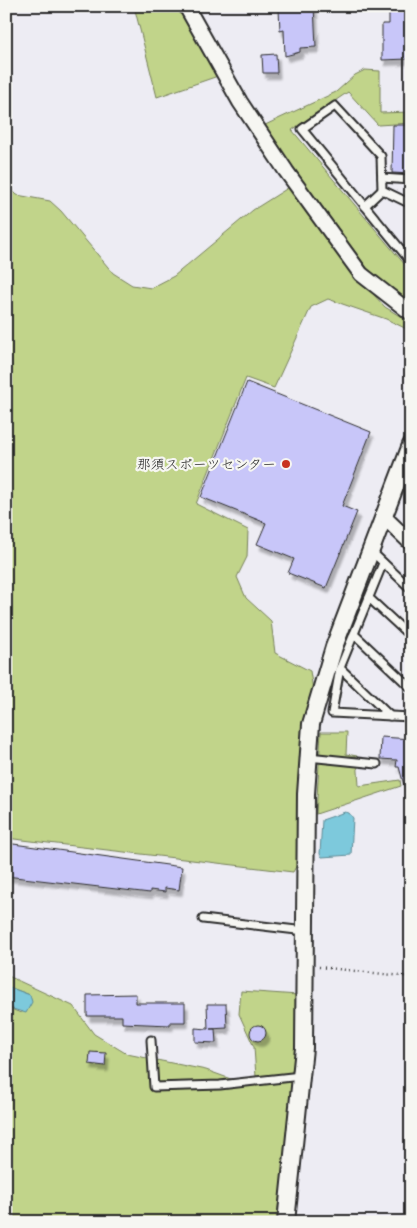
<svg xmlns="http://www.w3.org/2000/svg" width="417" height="1228" font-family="Sriracha,'Klee One',sans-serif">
<defs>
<filter id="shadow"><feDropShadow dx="3" dy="5.5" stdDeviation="1" flood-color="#0004"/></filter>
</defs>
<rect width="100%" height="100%" fill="#edecf3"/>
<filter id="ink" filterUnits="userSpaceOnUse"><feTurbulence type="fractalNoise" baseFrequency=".02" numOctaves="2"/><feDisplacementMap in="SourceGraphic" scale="10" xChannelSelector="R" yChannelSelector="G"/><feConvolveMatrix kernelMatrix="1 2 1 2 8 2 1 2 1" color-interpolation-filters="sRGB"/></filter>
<g filter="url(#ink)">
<g fill="#c1d48a" stroke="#76805a">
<path d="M134,6H176L189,22L218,76L157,97Z"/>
<path d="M365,70L380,71V113L411,112V123L378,125L348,92L292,130L411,272V305L368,269L263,126L336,92L355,75Z"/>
<path d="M6,184L17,195L50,201L61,211L113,273L132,285L151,288L174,276L253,210L291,186L338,256L385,307L411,323V331L386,319L328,299L311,307L274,388L246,378L196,504L248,530L247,557L237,577L246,598L271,621L275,653L310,671L313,690L298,863L293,872L6,838Z"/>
<path d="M321,732H347L346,754L357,756L359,786L400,780L401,786L316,814Z"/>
<path d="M6,975L73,1006L94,1034L127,1054L206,1070L239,1082L256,1077L254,1047L239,1014L241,991L298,995C295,1071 287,1146 276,1222H6V1007L21,1013L30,995L6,986Z"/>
</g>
<g fill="#7dc9dc" stroke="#5c8a95">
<path d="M345,812L349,813L353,818L351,855L322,857L320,854L322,820Z"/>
<path d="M6,986L30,995L32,1002L26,1013L6,1007Z"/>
</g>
<g fill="#c8c6f9" stroke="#2b2b2b" filter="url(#shadow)">
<path d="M284,6H314L316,47L300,48V52L285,56L284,30L280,31L279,9H284Z"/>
<path d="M389,6H409L410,20H407L408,59L382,60V24H389Z"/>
<path d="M276,54L277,73H263L262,55Z"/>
<path d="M393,125H411V174L392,173Z"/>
<path d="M247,382L371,432L342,506L357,512L326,588L288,573L294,559L257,544L266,523L201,497Z"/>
<path d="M381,737L411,739V796H407L399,767H396L397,760L380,759Z"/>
<path d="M6,843L182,867L179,890L165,888V892L150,890V893L6,876Z"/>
<path d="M136,994V1003H185V1022H170V1025L122,1023V1016H87V995Z"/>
<path d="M207,1004H226L227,1028L210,1029H215L216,1043L195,1042V1028L208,1029Z"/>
<circle cx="258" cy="1033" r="8"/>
<path d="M90,1052L106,1053L105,1066L89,1064Z"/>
</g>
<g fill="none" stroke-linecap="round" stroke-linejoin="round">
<g stroke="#2b2b2b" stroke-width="11">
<g id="service">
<path d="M382,178L411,180"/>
<path d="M411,204L382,190L381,156L335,106L302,129L411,262"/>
<path d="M365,206L382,190"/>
<path d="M370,550L411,589"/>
<path d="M383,563L340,668L332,713L411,717"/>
<path d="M369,598L411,637"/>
<path d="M354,634L411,688"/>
<path d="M340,668L390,716"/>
<path d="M308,757L377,764"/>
<path d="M203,919L305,931"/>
<path d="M151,1040L154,1087L220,1085L301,1076"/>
</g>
</g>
<g stroke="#2b2b2b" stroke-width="18">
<g id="minor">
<path d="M186,6L240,102L286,171L361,274L411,313"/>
<path d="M383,516L411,543"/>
</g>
</g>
<g stroke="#2b2b2b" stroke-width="20">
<path id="tertiary" d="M286,1222L304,1048L306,794L311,724L334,647L411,445"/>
</g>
<path stroke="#2b2b2b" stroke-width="2.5" stroke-dasharray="1 4" stroke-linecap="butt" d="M319,967L411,977"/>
<use href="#service" stroke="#f6f6f2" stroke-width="7"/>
<use href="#minor" stroke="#f6f6f2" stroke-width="14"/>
<use href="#tertiary" stroke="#f6f6f2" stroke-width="16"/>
</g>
</g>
<circle fill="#c8321e" stroke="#f6f6f2" stroke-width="2" cx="286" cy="464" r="5"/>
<g text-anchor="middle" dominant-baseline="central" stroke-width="4.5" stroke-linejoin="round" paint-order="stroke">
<g font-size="14" fill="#2b2b2b" stroke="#f6f6f2" text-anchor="end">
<text x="276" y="464">那須スポーツセンター</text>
</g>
</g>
<rect width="417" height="1228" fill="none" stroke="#f6f6f2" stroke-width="25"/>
<rect x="12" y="12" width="392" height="1203" fill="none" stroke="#2b2b2b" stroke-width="2" filter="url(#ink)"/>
</svg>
